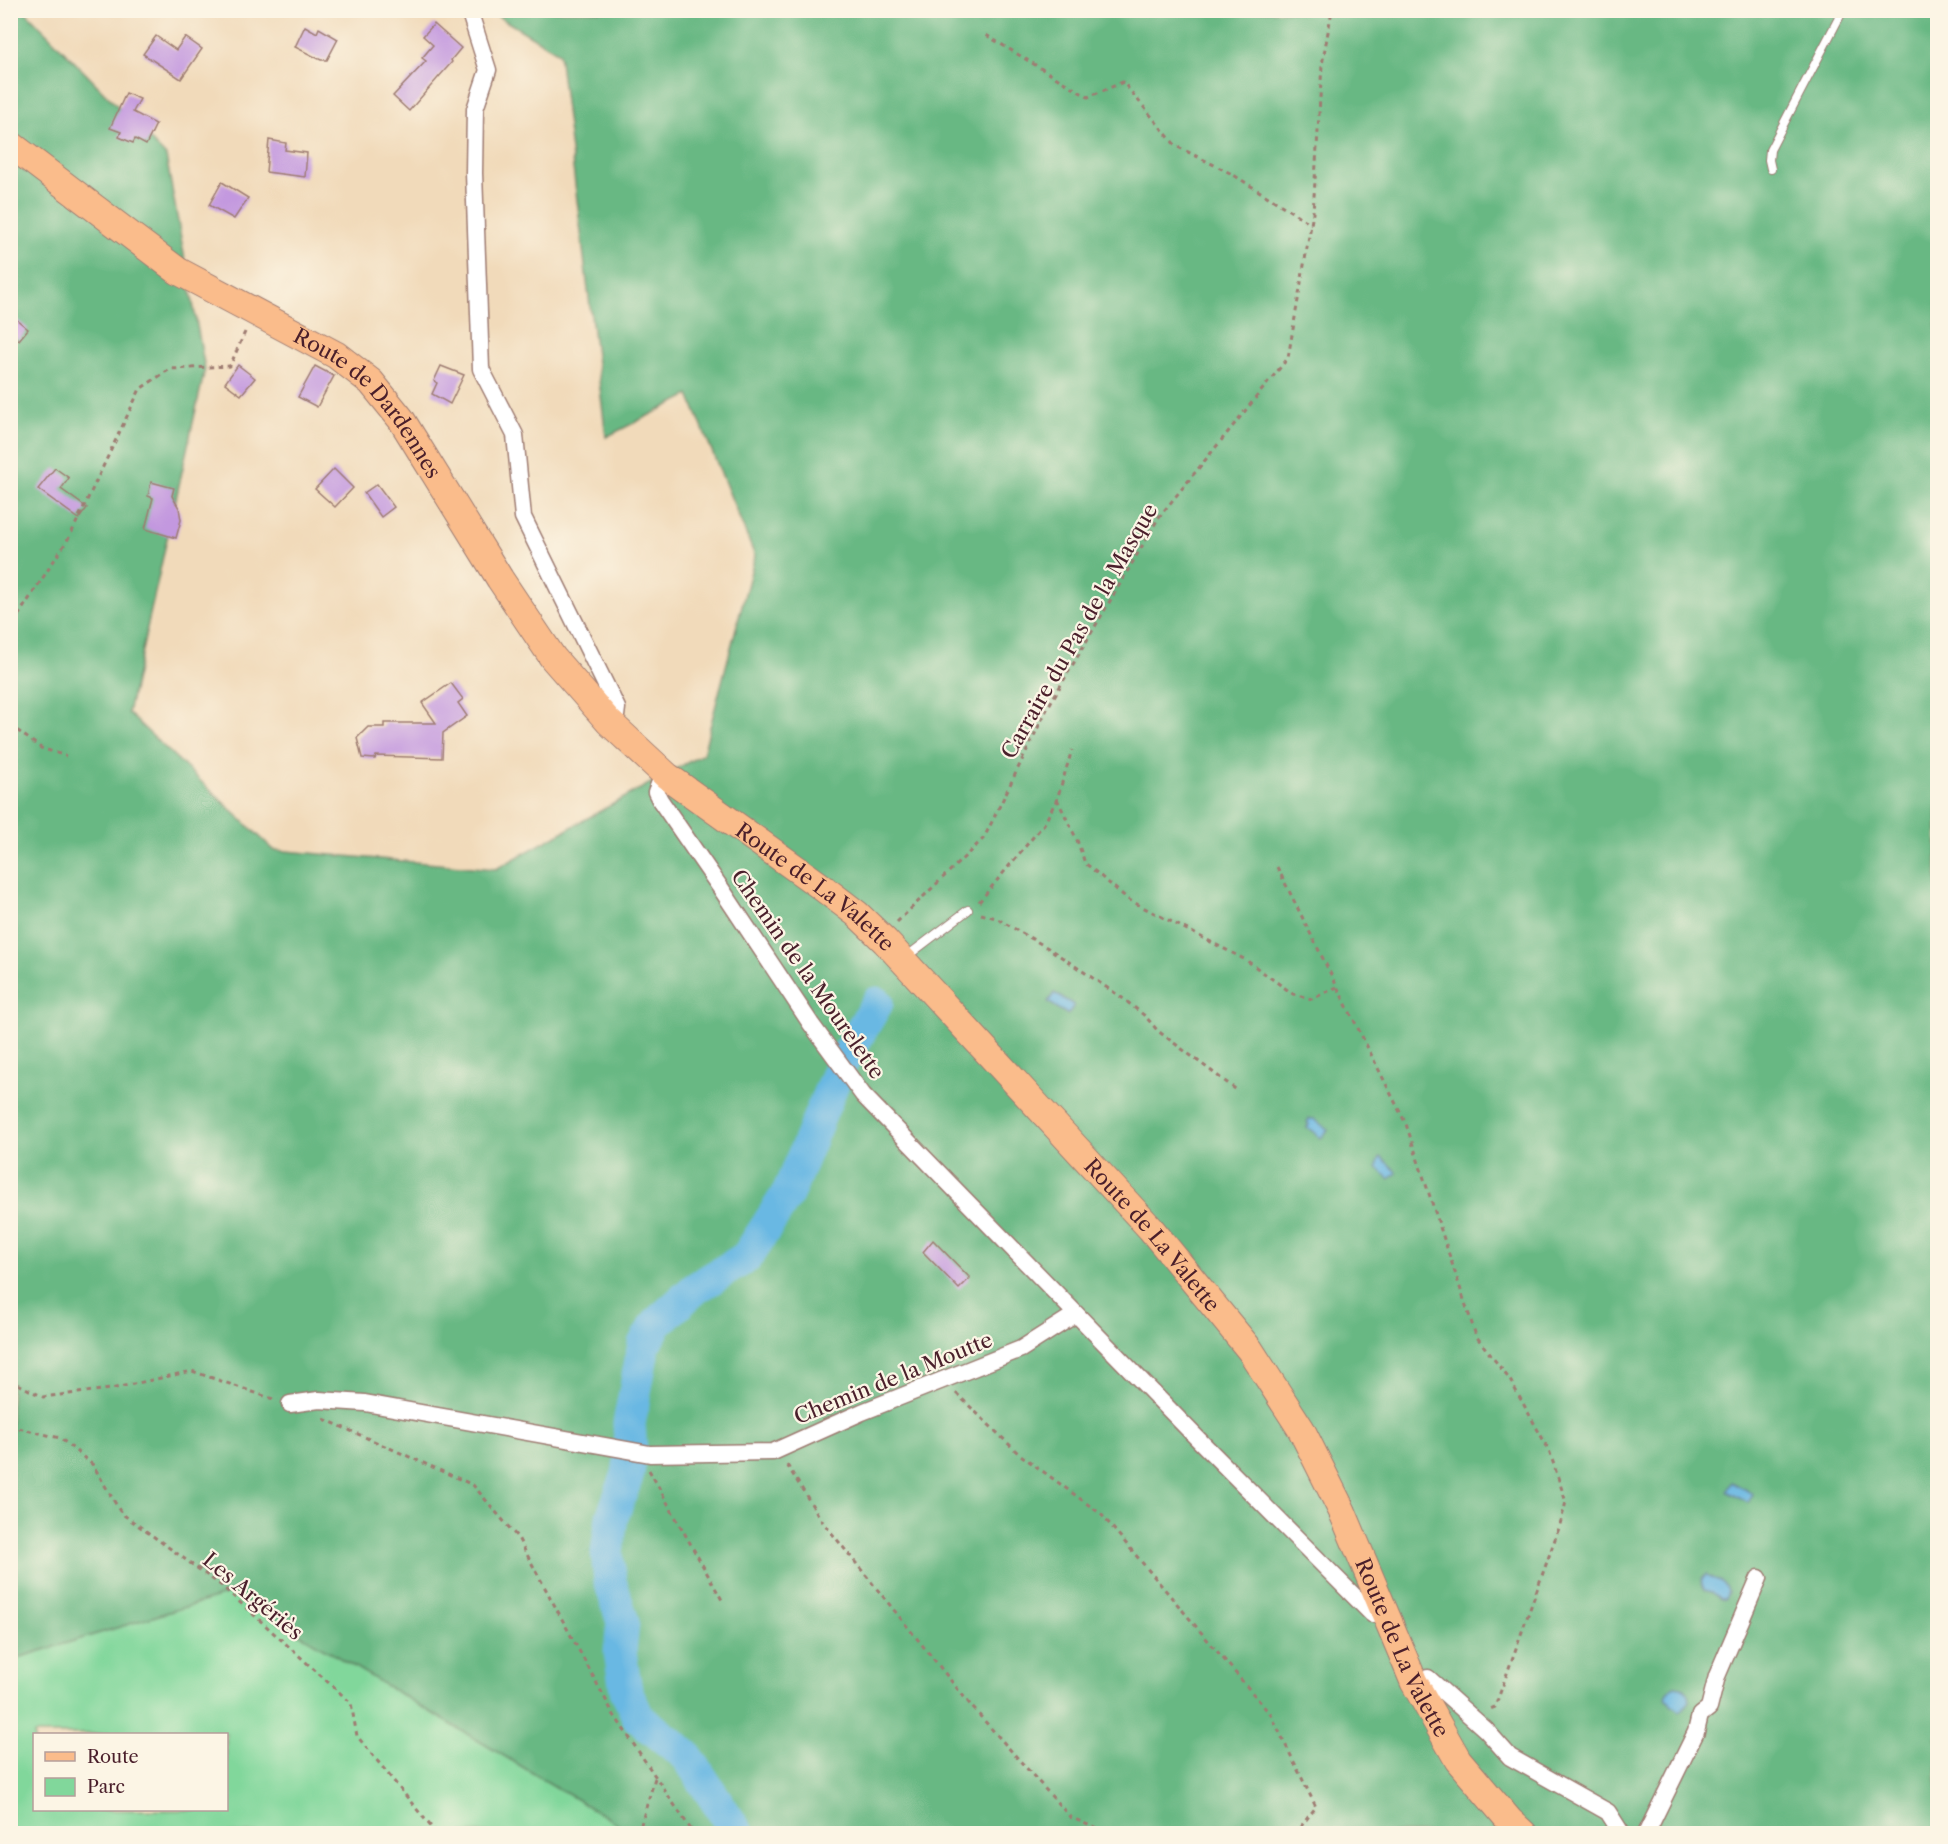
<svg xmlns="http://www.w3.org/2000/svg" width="1948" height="1844" font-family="'Libre Caslon Text',serif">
<rect width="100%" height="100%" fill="#fcf5e5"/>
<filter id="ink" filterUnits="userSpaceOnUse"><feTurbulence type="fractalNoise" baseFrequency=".0167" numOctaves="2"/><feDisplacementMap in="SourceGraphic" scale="12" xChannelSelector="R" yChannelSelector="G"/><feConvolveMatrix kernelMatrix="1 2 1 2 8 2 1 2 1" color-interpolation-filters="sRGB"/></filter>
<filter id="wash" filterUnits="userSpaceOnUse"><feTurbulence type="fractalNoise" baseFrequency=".008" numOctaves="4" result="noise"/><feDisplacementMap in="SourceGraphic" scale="24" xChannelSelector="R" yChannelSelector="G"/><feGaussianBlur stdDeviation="1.35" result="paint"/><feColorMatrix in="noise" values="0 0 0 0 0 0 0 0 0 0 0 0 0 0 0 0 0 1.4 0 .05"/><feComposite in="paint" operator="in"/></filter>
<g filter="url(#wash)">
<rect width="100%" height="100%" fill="#f1daba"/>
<path fill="#81d79b" stroke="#667b63" stroke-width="1.5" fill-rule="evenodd" d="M231,1593L633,1833L11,1834V1660ZM34,1734H226V1810H34Z"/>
<path fill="#68b883" stroke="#596c57" stroke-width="1.5" d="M11,11H25L166,156L205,369L128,713L274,850L496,869L703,754L755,556L689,395L606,437L559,53L489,11H1937V1833H633L231,1593L11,1660Z"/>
<g fill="#69b8e3" stroke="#5a6c87" stroke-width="1.5">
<path d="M1054,993L1074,1005L1068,1015L1048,1002Z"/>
<path d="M1309,1119H1314L1328,1130L1321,1138L1307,1127L1309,1124L1307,1122Z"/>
<path d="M1381,1157L1396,1171L1397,1173L1389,1179L1377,1167L1379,1159Z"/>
<path d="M1732,1482L1753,1494L1748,1503L1727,1491Z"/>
<path d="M1706,1574C1714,1582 1725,1578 1728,1592L1725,1599H1721L1712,1592L1704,1590C1700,1584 1700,1579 1706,1574Z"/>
<path d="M1674,1686L1682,1687L1688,1694L1689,1701L1680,1712L1671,1705L1666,1697L1669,1691Z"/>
</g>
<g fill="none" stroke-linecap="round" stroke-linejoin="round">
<g stroke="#69b8e3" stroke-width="33">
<path d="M843,1061L877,1003"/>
<path d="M738,1834L687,1756L638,1717L626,1690L620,1652L623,1622L610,1581L607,1552L612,1517L628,1474L631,1452L629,1424L644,1344L657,1323L696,1288L747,1257L788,1193L839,1069"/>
</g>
</g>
<g id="blocks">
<g fill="#c398df">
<path d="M434,24L461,48L451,60L452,62L409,111L393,96L426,61L422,58L433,45L423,36Z"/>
<path d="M305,26L317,33L319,28L338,39L327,60H321L295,47Z"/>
<path d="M156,36L176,50L185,37L202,49L181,79L143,54Z"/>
<path d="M126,93L140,99L133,112L156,124L146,145L135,139L133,143L119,137L121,132L110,128Z"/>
<path d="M269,140L286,143L285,150L307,153L305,177L266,172Z"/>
<path d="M222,182L248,198L234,219L209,205Z"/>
<path d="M10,314L28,329L19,340L10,333Z"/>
<path d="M238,365L255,378L241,395L225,383Z"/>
<path d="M315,366L334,376L317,407L298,397Z"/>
<path d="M441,366L464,375L450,404L432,394L437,383L434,381Z"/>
<path d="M55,468L69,478L61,489L87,508L79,519L38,489Z"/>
<path d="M334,469L353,488L335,507L315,489Z"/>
<path d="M151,482L174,488L172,496L179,508L181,520L176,538L145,529L153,498L148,496Z"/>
<path d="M377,484L394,507L381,517L364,493Z"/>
<path d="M451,683L463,699L458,703L467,716L443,733L442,758L376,756L375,759L362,758L357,738L368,727H384V723H436L422,703Z"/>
<path d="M933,1240L970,1278L959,1289L923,1252Z"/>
</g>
</g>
</g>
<g filter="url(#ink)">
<use href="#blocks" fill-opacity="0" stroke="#9e7c72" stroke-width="1.5"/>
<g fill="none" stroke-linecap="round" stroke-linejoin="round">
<g stroke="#9e7c72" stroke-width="10">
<g id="service">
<path d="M1771,169L1769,160L1770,150L1843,10"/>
<path d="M906,957L968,910"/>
</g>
</g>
<g stroke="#9e7c72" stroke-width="19">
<g id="minor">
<path d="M469,10L488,70L475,109L474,173L481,369L515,435L523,517L617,708L616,716L609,722"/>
<path d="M667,776L660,782L656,792L660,800L722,890L811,1024L863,1095L1198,1439L1372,1614L1384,1611"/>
<path d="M290,1404L319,1400L365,1403L650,1454L773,1452L862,1412L1021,1349L1076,1314"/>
<path d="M1414,1682L1428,1678L1486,1730L1510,1757L1608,1812L1622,1834"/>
<path d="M1646,1834L1696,1732L1700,1715L1709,1708L1717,1676L1759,1578"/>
</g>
</g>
<g stroke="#9e7c72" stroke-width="29">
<g id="primary">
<path id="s1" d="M10,144L178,271L336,355L371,382L401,419L500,579L553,658L609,722L667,776L819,885L857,914L885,941L1151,1229L1250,1350L1301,1429L1342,1511L1414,1682L1458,1760L1509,1820L1524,1834"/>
</g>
</g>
<g stroke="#9e7c72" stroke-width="3" stroke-dasharray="4.5 4.5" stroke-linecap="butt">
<path d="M986,35L1088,97L1123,82L1176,146L1232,174L1311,224"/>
<path d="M10,632L14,622L70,536L140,389L170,369L230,366L245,332"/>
<path d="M10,725L41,748L66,756"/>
<path d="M1057,799L1077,840L1085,863L1129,900L1246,960L1293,994L1312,999L1337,987"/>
<path d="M1277,867L1406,1124L1476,1336L1510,1380L1549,1450L1566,1502L1559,1528L1495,1707L1490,1709"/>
<path d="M979,902L1044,824L1057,799L1072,750"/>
<path d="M981,914L996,918L1048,948L1121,997L1145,1016L1158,1031L1238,1091"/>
<path d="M897,922L984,838L1048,707L1159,517L1288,358L1313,213L1322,65L1332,10"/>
<path d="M10,1380L43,1397L111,1389L192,1371L273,1399"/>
<path d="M956,1393L1018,1453L1101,1514L1271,1715L1316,1807L1295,1834"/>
<path d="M324,1419L473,1485L518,1538L614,1715L694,1834"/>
<path d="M10,1426L60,1438L93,1465L121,1513L222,1586L351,1703L357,1736L437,1834"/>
<path d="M787,1465L822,1521L973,1708L1070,1817L1109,1834"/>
<path d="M649,1470L722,1600"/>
<path d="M638,1834L655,1778"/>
</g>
<use href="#service" stroke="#fff" stroke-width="8"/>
<use href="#minor" stroke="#fff" stroke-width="16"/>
<use href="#primary" stroke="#fabc8b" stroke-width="27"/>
</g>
</g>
<g text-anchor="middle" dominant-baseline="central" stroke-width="4.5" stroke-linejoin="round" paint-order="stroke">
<g font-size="21" fill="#4a1f2b" stroke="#fcf5e5">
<text stroke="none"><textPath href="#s1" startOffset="446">Route de Dardennes</textPath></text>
<text transform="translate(1079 631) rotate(-60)">Carraire du Pas de la Masque</text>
<text stroke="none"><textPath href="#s1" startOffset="1114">Route de La Valette</textPath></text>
<text transform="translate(808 974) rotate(55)">Chemin de la Mourelette</text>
<text stroke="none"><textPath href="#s1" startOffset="1600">Route de La Valette</textPath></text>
<text transform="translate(893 1378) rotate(-22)">Chemin de la Moutte</text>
<text transform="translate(253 1596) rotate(40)">Les Argériès</text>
<text stroke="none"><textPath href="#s1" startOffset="2086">Route de La Valette</textPath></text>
</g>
</g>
<rect width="1948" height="1844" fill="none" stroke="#fcf5e5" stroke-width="36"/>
<rect x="33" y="1733" width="195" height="78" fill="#fcf5e5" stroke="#b59f9b" stroke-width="1.5"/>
<rect x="45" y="1752" width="30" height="9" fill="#fabc8b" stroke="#b59f9b" stroke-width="1.5"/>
<text x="87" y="1763" font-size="18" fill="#4a1f2b">Route</text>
<rect x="45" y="1778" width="30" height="18" fill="#81d79b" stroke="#b59f9b" stroke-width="1.5"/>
<text x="87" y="1793" font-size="18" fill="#4a1f2b">Parc</text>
</svg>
